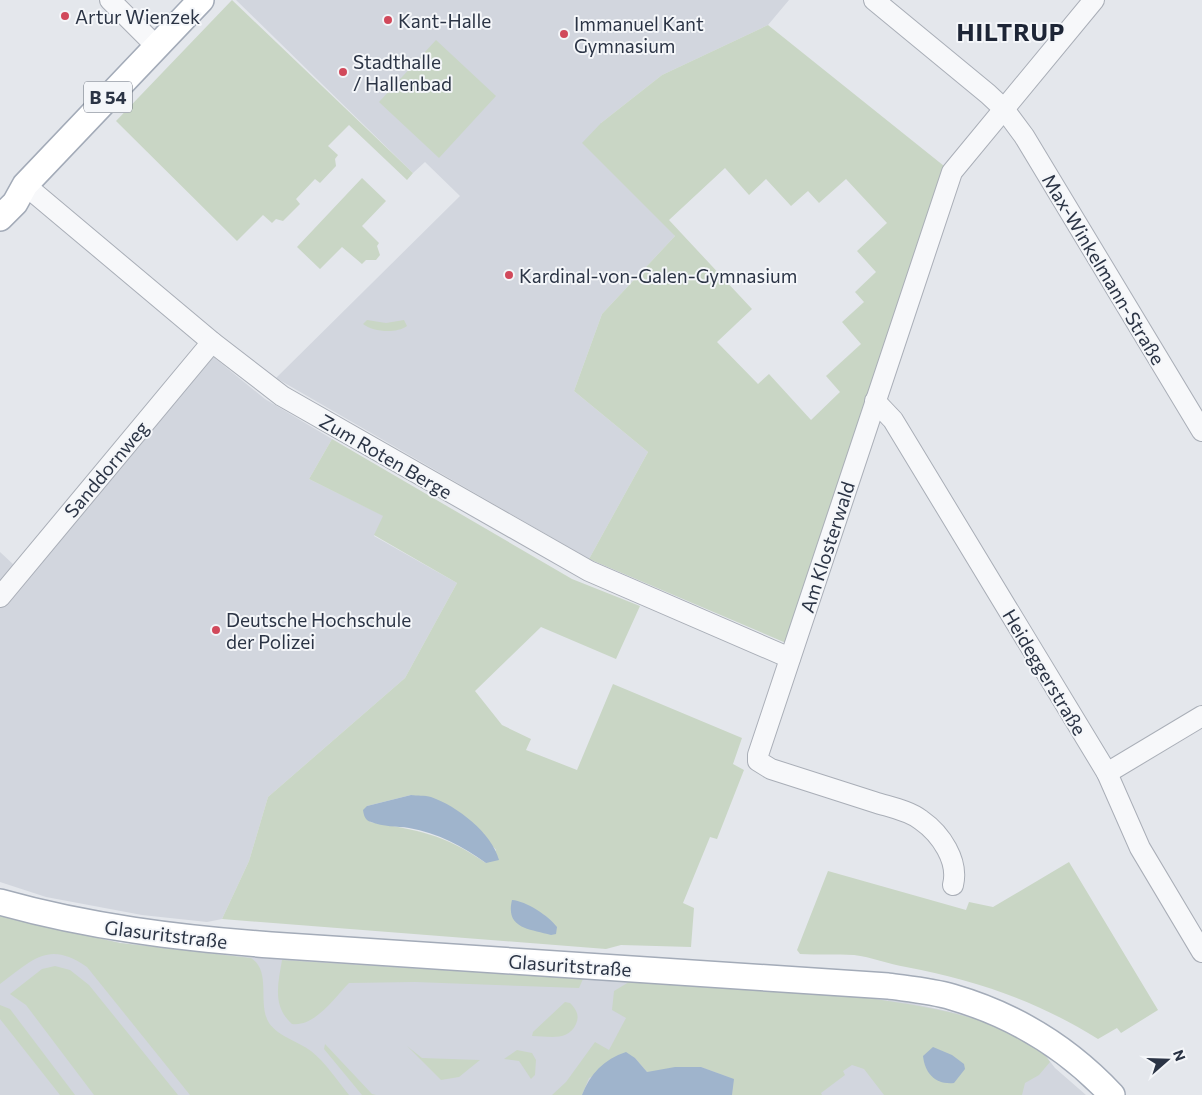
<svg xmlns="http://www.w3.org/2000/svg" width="1202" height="1095" font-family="Commissioner,sans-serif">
<rect width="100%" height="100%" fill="#e4e7ec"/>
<g fill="#d2d6de">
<path d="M789,0L768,25L662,75L601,123L675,236L602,314L574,391L648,452L589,559L276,378L460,196L425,162L413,173L236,0Z"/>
<path d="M211,355L265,399L332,439L309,479L384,516L374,536L457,583L405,678L268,797L249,861L222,919L207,922L142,915L46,897L0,882V552L28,578Z"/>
<path d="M30,923L120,943L228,956L823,994L906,1002L965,1015L1045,1055L1055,1068L1086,1095H0V946Z"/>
</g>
<g fill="#c9d6c5" fill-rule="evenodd">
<path d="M232,0L413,173L407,180L349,125L328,146L338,155L335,159L336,166L320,183L315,179L296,199L300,204L283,221L276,219L272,223L263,215L237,241L116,121Z"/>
<path d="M768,25L944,166L786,643L589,559L648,452L574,391L602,314L675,236L582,143L601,123L662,75ZM725,168L749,195L766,179L791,206L808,191L819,203L846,179L887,223L857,251L876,272L855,292L864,302L842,322L861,344L826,376L840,392L811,420L769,374L758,384L717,342L752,309L669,220Z"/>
<path d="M436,40L496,96L439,158L379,102Z"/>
<path d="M362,178L386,201L362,226L379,243L377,246L380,255L376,260H366L362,264L342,247L320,269L297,247Z"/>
<path d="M367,320L386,323L404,320L407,326C396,334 373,332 363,324Z"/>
<path d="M332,439L572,579L640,606L616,659L541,627L475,691L502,725L531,739L526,750L577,770L613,684L742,738L733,764L744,770L717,839L710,837L683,903L694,908L691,947L621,945L606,949L222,919L249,861L268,797L405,678L457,583L374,535L383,516L309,479ZM411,795L464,816L496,850L486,863C442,833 420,831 370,822L367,806Z"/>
<path d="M1069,862L1158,1010L1121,1033L1117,1028L1098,1039C1035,1000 978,981 906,967C889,964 871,957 854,955C836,954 818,955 800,954L797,950L828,871L966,910L969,902L993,907Z"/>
<path d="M0,916L120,943L251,958C272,971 257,1004 269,1023C279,1037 298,1041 311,1051C326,1063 337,1080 349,1095H190L87,967C48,940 33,960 0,984Z"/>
<path d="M282,960L583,979L579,988L415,982L349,983C334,998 315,1027 292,1024C272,1006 278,984 282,960Z"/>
<path d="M55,966L70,970L89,985L178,1095H94L26,1005L10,994L42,969Z"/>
<path d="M629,982C714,987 1004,989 1050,1062L1039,1075L1025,1083L1022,1095H884L864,1069L852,1065L843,1071L845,1075L821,1093L822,1095H732L733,1079L701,1067L647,1072L635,1058L589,1078L582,1095H552L566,1082L595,1042L609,1050L626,1018L612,1010L614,991Z"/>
<path d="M565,1002L570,1003C576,1009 580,1015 576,1024C568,1042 548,1036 532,1036L533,1032Z"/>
<path d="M0,1005L10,1009L75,1095H60L0,1019Z"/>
<path d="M325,1044L372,1094L376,1095H362L324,1049Z"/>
<path d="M407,1046L422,1058L480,1060L459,1077L441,1080Z"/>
<path d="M517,1050L532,1053L536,1060L535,1075L531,1079L519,1061L504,1059Z"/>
</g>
<g fill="#9fb4cc">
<path d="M411,795C417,796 425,795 431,797C457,806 492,833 499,860L486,863C462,846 438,833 409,828C397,826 383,827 371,822C365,820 364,816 363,810L367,806Z"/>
<path d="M512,900C526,901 549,916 557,927L556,934L551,935C530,929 505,929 512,900Z"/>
<path d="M933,1047L952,1055L964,1064L965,1069L954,1083C936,1085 925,1074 923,1056Z"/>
<path d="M626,1052L635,1058L647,1072L675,1067H701L734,1079L732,1095H582C590,1074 604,1059 626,1052Z"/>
</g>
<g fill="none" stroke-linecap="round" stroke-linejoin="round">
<g stroke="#a9aeb7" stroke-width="22">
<g id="minor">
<path d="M110,0L156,46"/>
<path d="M874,0L988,94L1004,109L1024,136L1202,431"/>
<path d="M25,185L212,342L282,396L589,571L790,658"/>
<path d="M875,401L893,420L1107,773L1140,848L1202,952"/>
<path d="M0,597L212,342"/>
<path d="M1107,773L1202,716"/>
<path d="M953,885C959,861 941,834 921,820C908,810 889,807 874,802C840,791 805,780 771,769L758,761V755L952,172L1094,0"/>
</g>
</g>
<g stroke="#a3abb8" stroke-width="28">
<g id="major">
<path d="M0,218L15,203L25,185L201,0"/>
<path d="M0,902C89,927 179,938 271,945L888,986C909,989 932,991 952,997C1014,1015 1068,1048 1112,1095"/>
</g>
</g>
<use href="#minor" stroke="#f7f8fa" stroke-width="20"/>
<use href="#major" stroke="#fff" stroke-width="25"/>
</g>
<g fill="#d1495b" stroke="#f4f6f9" stroke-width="2">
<circle cx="65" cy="16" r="5"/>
<circle cx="388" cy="20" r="5"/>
<circle cx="564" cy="34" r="5"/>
<circle cx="343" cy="72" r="5"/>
<circle cx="509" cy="275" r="5"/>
<circle cx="216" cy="630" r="5"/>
</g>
<g text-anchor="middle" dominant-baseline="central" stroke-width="4" stroke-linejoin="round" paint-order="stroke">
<rect fill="#f4f6f9" stroke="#676e7b" stroke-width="1" x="84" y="81.5" width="48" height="31" rx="4"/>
<g font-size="18" font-weight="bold" fill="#2b3445">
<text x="108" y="97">B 54</text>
</g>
<g font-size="19" fill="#2b3445" stroke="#f4f6f9" text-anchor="start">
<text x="75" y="16">Artur Wienzek</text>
<text x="398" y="20">Kant-Halle</text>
<text x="574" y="23">Immanuel Kant<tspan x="574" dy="22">Gymnasium</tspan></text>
<text x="353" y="61">Stadthalle<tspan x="353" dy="22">/ Hallenbad</tspan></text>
<text x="519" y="275">Kardinal-von-Galen-Gymnasium</text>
<text x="226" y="619">Deutsche Hochschule<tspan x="226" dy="22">der Polizei</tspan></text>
</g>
<g font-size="19" fill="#2b3445" stroke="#f4f6f9">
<text transform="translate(1104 269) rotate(59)">Max-Winkelmann-Straße</text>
<text transform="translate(386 456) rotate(30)">Zum Roten Berge</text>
<text transform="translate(106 469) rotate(-50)">Sanddornweg</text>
<text transform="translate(827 547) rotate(-72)">Am Klosterwald</text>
<text transform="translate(1045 672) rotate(59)">Heideggerstraße</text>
<text transform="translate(166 934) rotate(7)">Glasuritstraße</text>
<text transform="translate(570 965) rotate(4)">Glasuritstraße</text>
</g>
<g font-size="24" font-weight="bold" letter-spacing="1" fill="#1d2536" stroke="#f4f6f9">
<text x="1011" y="31">HILTRUP</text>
</g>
</g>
<g transform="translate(1167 1060) rotate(70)" stroke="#f4f6f9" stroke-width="4" paint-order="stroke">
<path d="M0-4L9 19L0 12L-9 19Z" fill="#2b3445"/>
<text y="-8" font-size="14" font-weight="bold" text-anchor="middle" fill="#2b3445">N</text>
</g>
</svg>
